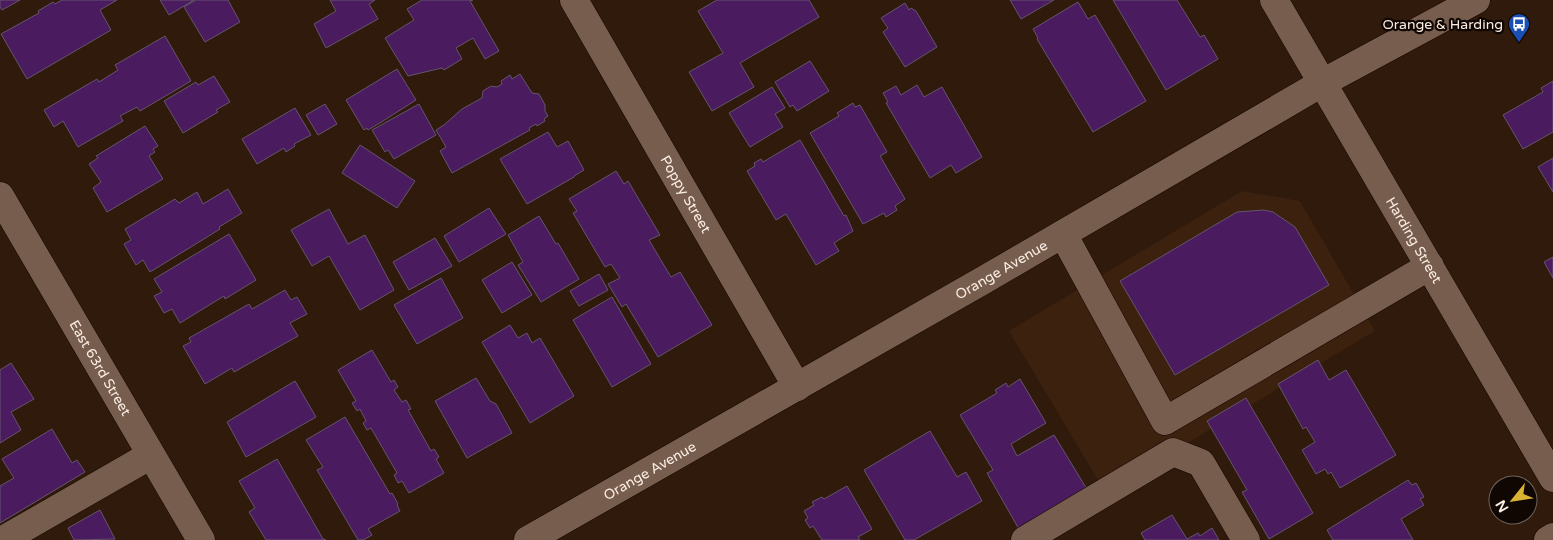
<svg xmlns="http://www.w3.org/2000/svg" width="1553" height="540" font-family="'Varela Round',sans-serif">
<rect width="100%" height="100%" fill="#2f1a0c"/>
<path fill="#3c210f" d="M1242,191L1300,201L1375,331L1105,492L1009,331Z"/>
<g fill="#4b1b60" stroke="#64556c">
<path d="M0,0H20L2,10L0,7Z"/>
<path d="M62,0H117L100,10L111,30L27,79L1,34L39,13L38,11L53,2L55,4Z"/>
<path d="M160,0H194L169,15Z"/>
<path d="M196,0H228L240,22L205,42L184,7Z"/>
<path d="M330,0H375L369,4L378,19L326,48L314,24L336,11Z"/>
<path d="M422,0H473L470,1L499,51L485,59L473,38L456,48L462,59L444,70L442,68L408,76L385,38L414,20L407,9Z"/>
<path d="M717,0H809L819,17L740,63L754,87L712,111L689,72L723,53L698,11Z"/>
<path d="M1010,0H1054L1021,19Z"/>
<path d="M1113,0H1177L1200,37L1204,35L1218,59L1166,90Z"/>
<path d="M1078,2L1088,19L1095,15L1146,101L1093,132L1037,39L1038,38L1033,29Z"/>
<path d="M905,3L909,10L911,8L916,11L937,47L905,67L883,32L888,28L881,18Z"/>
<path d="M165,36L191,81L140,111L137,107L120,116L123,121L78,147L63,121L54,127L44,110L97,79L99,82L118,70L115,65Z"/>
<path d="M810,61L829,91L797,111L793,105L790,107L775,82Z"/>
<path d="M397,69L416,100L383,121L368,130L367,128L364,130L346,100Z"/>
<path d="M520,74L532,93L539,94L545,105V111L548,116L544,119L545,121L537,126L536,124L529,128L530,130L452,173L440,151L446,147L436,130L444,125L462,109L482,98L483,91L491,86L497,87L502,84L501,81L510,75L512,79Z"/>
<path d="M214,76L230,102L216,110L218,112L183,133L164,101L196,82L198,85Z"/>
<path d="M1553,81V132L1523,149L1503,115L1543,92L1541,88Z"/>
<path d="M917,85L924,97L942,87L982,157L956,173L951,165L930,178L886,103L888,102L883,93L896,86L901,95Z"/>
<path d="M772,87L785,108L775,114L783,127L750,147L729,113Z"/>
<path d="M853,103L855,107L860,105L887,152L880,156L905,199L895,206L897,210L886,217L884,213L863,224L810,133L839,116L837,113Z"/>
<path d="M325,104L337,124L318,135L306,115Z"/>
<path d="M419,104L436,135L394,159L388,150L385,152L372,130Z"/>
<path d="M295,108L311,135L294,144L295,146L286,152L284,148L257,164L242,139Z"/>
<path d="M145,126L158,146L153,149L155,152L149,156L163,179L107,212L93,188L101,182L89,164L98,158L96,156Z"/>
<path d="M548,132L557,147L568,141L584,170L574,176V177L527,204L500,159Z"/>
<path d="M800,140L844,216L846,215L853,231L834,243L839,251L816,265L786,214L776,220L747,171L755,166L754,163L761,159L763,162Z"/>
<path d="M360,145L415,181L397,208L342,173Z"/>
<path d="M1553,158V192L1538,167Z"/>
<path d="M616,171L624,184L628,181L660,235L649,240L671,277L680,272L712,325L658,357L626,304L622,307L608,284L620,278L611,264L605,267L573,213L577,211L569,199Z"/>
<path d="M228,189L242,213L219,227L220,229L199,242L150,272L143,260L136,265L124,244L131,240L125,229L175,199L179,203L197,192L203,204Z"/>
<path d="M489,208L506,234L459,262L444,236Z"/>
<path d="M329,209L348,244L365,235L394,290L360,310L329,256L312,266L291,230Z"/>
<path d="M1264,210L1273,212L1295,227L1329,285L1175,375L1120,281L1237,212Z"/>
<path d="M539,216L556,244L558,243L579,279L541,302L518,265L523,262L508,235Z"/>
<path d="M229,234L256,280L225,299L224,296L180,323L172,309L164,313L154,296L162,292L154,279Z"/>
<path d="M435,238L452,266L409,290L393,262Z"/>
<path d="M1553,257V278L1544,262Z"/>
<path d="M512,262L532,295L502,313L482,280Z"/>
<path d="M599,274L608,290L579,306L570,291Z"/>
<path d="M441,278L463,318L417,344L394,305Z"/>
<path d="M285,290L291,300L297,297L307,314L290,323L298,336L234,372L232,368L205,384L183,346L191,342L189,338L249,304L252,309Z"/>
<path d="M612,297L651,364L612,387L573,320Z"/>
<path d="M510,325L518,338L527,333L532,343L540,338L574,396L530,423L482,342Z"/>
<path d="M372,350L391,382L394,380L398,387L394,390L402,402L406,400L411,409L408,410L431,451L434,449L439,457L436,459L444,473L409,493L402,481L398,483L394,475L397,473L371,428L367,430L363,423L366,421L360,409L357,411L352,403L356,401L338,370Z"/>
<path d="M1318,360L1329,380L1346,370L1396,455L1340,488L1331,472L1328,474L1325,469L1316,474L1302,450L1315,442L1306,427L1303,429L1278,384Z"/>
<path d="M11,363L34,399L11,412L21,430L0,443V370Z"/>
<path d="M476,378L490,401L496,404L512,433L467,458L435,401Z"/>
<path d="M1020,379L1046,423L1011,444L1017,456L1054,435L1088,491L1020,531L987,473L993,470L960,415L997,393L995,390L1006,383L1008,387Z"/>
<path d="M295,381L316,417L246,457L227,422Z"/>
<path d="M1246,398L1313,513L1269,539L1242,492L1247,490L1207,421Z"/>
<path d="M345,417L390,494L392,493L398,504L397,505L400,511L368,529L372,535L363,540H358L317,470L323,467L306,440Z"/>
<path d="M52,429L72,463L77,460L85,472L0,523V486L14,478L2,459Z"/>
<path d="M930,431L957,477L966,472L982,501L914,540H905L864,470Z"/>
<path d="M277,459L323,539L326,540H266L249,512L255,508L239,481Z"/>
<path d="M1408,480L1412,485L1416,483L1424,497L1420,499L1424,505L1401,519L1413,540H1333L1327,530Z"/>
<path d="M847,486L872,529L858,537L860,540H822L813,526L810,528L805,520L808,518L804,511L814,505L812,502L822,497L824,499Z"/>
<path d="M100,510L115,539L74,540L68,528Z"/>
<path d="M1172,515L1187,539L1198,533L1200,536L1212,528L1219,540H1145L1141,533Z"/>
</g>
<g fill="none" stroke-linecap="round" stroke-linejoin="round">
<g stroke="#160500" stroke-width="29">
<g id="minor">
<path id="s1" d="M574,0L797,387"/>
<path id="s2" d="M1274,0L1553,478"/>
<path id="s3" d="M0,196L201,540"/>
<path d="M1063,234L1165,421L1430,266"/>
<path d="M3,540L151,455"/>
<path id="s4" d="M528,540L982,281L1322,83L1476,0"/>
<path d="M1025,540L1173,452L1201,463L1246,540"/>
<path d="M1548,540L1553,537"/>
</g>
</g>
<use href="#minor" stroke="#765d4d" stroke-width="28"/>
</g>
<defs>
<g id="bus-pin" transform="scale(1.125)"><path d="M0 17L-7.5 6A9.5 9.5 0 1 1 7.5 6Z" fill="#1a4fb4" stroke="#100703"/><path d="M-5-6H5V4H4V6H2V4H-2V6H-4V4H-5ZM-3.5-4V0h7V-4ZM-3.5 1.2v1.5H-2V1.2ZM2 1.2v1.5H3.5V1.2Z" fill="#fff"/></g>
</defs>
<g fill-rule="evenodd">
<use href="#bus-pin" x="1519" y="24"/>
</g>
<g text-anchor="middle" dominant-baseline="central" stroke-width="4.5" stroke-linejoin="round" paint-order="stroke">
<g font-size="14" fill="#fcede4" stroke="#100703" text-anchor="end">
<text x="1503" y="24">Orange &amp; Harding</text>
</g>
<g font-size="14" fill="#fcede4" stroke="#100703">
<text stroke="none"><textPath href="#s1" startOffset="224">Poppy Street</textPath></text>
<text stroke="none"><textPath href="#s2" startOffset="278">Harding Street</textPath></text>
<text stroke="none"><textPath href="#s4" startOffset="545">Orange Avenue</textPath></text>
<text stroke="none"><textPath href="#s3" startOffset="199">East 63rd Street</textPath></text>
<text stroke="none"><textPath href="#s4" startOffset="140">Orange Avenue</textPath></text>
</g>
</g>
<g transform="translate(1513 500) rotate(240)"><circle r="24" fill="#100703" stroke="#6e635d"/>
<path d="M0-4L9 19L0 12L-9 19Z" fill="#d9b334"/>
<text y="-8" font-size="14" font-weight="bold" text-anchor="middle" fill="#fcede4">N</text>
</g>
</svg>
